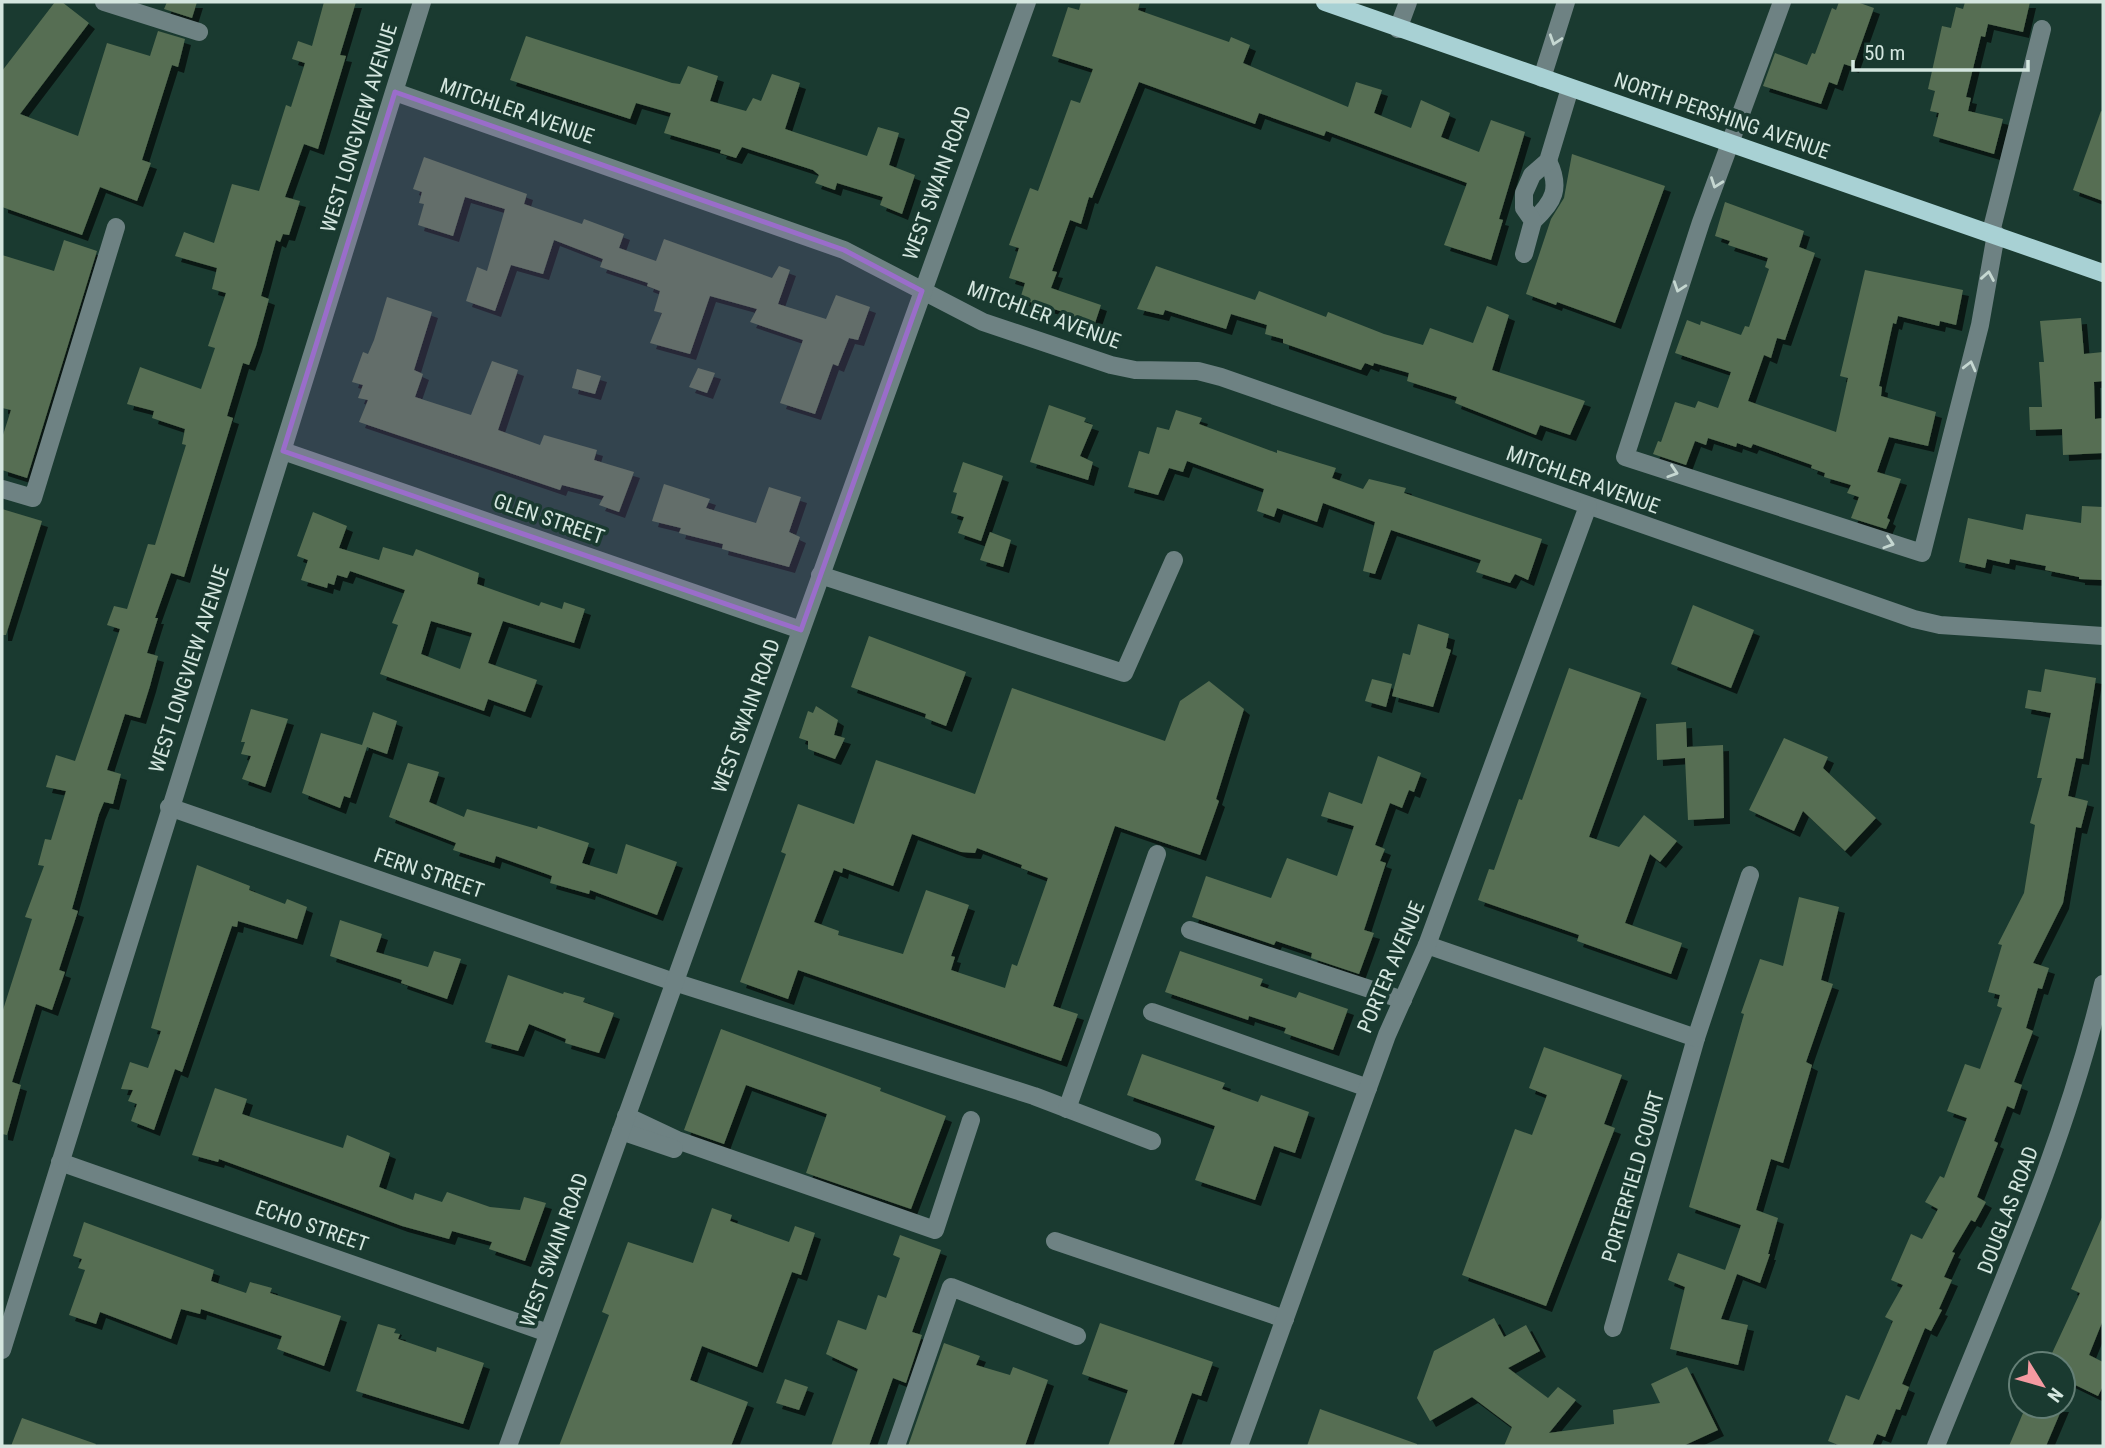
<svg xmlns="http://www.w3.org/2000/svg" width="2105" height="1448" font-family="'Roboto Condensed',sans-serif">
<defs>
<filter id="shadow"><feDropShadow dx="6" dy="6" stdDeviation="0" flood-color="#0009"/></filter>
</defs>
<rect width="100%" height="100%" fill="#1a3a30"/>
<g fill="#576e52" fill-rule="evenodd" filter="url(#shadow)">
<path d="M55,2H62L89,23L20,114L78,136L107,43L150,56L158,31L185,39L178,67L172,65L142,160L151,163L137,201L100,187L82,235L2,207V71Z"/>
<path d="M167,2H197L192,18L164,9Z"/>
<path d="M324,2H356L340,55L346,56L318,149L304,144L285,197L300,201L289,235L283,234L280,242L276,240L261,296L269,299L256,346L249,365L243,363L227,416L233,418L184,577L171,573L155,618H158L147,653L158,656L150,686L140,718L125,714L107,770L121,774L113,804L104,802L99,814L72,909L78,911L59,970L65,972L52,1010L36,1004L12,1082L21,1085L7,1135L2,1134V1013L32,919L25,917L44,866L38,865L45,839L51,840L66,791L46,787L56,755L75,761L120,629L107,625L114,606L127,609L148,544L155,545L186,445L182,444L185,429L152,418L154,411L127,404L140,367L201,389L215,348L208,346L226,293L212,289L217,268L175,256L184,232L214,243L232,184L259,191L286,105L291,107L305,63L292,59L298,41L312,46Z"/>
<path d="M1081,2H1140L1138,10L1229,42L1231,37L1250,45L1243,63L1348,107L1356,82L1382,90L1374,113L1411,128L1421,100L1450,113L1441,137L1479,152L1491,120L1525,132L1499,219L1503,220L1491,260L1444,245L1467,183L1326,131L1324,136L1259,113L1255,124L1139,82L1092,198L1089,197L1081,224L1070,220L1052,271L1057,272L1051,288L1101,305L1093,329L1064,319L1067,313L1020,299L1025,283L1009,278L1019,248L1009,245L1030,188L1038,191L1071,100L1080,103L1093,69L1052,56L1068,7L1079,10Z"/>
<path d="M1839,2H1857L1874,8L1853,67L1844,64L1837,85L1829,82L1821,104L1763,86L1775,53L1807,65L1812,53L1815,54L1832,8L1836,10Z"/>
<path d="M1965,2H2030L2023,32L1988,24L1985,37L1981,36L1966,97L1971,98L1968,111L2003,119L1994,154L1933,136L1939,113L1930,111L1935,91L1928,89L1942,26L1951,28L1956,7L1963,9Z"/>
<path d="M526,36L672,83L680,84L688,66L718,76L710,101L746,111L753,98L761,101L772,74L800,83L785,129L867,156L878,127L899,133L889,165L915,175L902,214L880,205L883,197L837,183L835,190L815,183L819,175L813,170L742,147L736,158L720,153L721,150L664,133L671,113L636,103L630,119L510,80Z"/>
<path d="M2101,111L2103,112V201L2073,190Z"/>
<path d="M1572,154L1665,186L1615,323L1557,302L1556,305L1526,294L1551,219L1564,198Z"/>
<path d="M424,157L527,194L524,204L582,224L584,219L624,234L619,248L656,261L664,239L772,278L779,266L790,270L778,304L826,319L836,295L870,307L858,340L849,338L838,366L833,364L815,414L780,403L803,340L750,322L757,309L710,296L690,354L650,343L662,313L654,311L660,291L647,286L648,283L600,267L603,259L554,240L543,274L511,265L495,311L466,301L477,267L487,271L505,209L465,197L453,236L418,225L424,204L419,203L422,192L413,189Z"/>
<path d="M1725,202L1804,231L1799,247L1815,253L1785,340L1777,338L1771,358L1764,355L1748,401L1836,432L1848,378L1840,376L1865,270L1963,290L1956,325L1940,321L1939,326L1898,316L1896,324L1893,323L1879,386L1882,387L1881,396L1936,412L1928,446L1889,437L1877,472L1901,479L1887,518L1890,520L1886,529L1851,518L1859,497L1847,493L1851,485L1824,477L1825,473L1811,468L1812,465L1753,444L1751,448L1737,443L1736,447L1708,438L1706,445L1695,441L1686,465L1653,454L1658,441L1661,442L1675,402L1695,408L1698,401L1718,408L1731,372L1675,353L1687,320L1700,325L1701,321L1741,335L1745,326L1749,327L1769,269L1765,267L1768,258L1728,245L1730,241L1715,236Z"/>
<path d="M64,240L97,251L27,478L2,470V438L11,410L2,408V255L54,271Z"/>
<path d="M1156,266L1255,300L1259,291L1326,317L1328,312L1384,334L1423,345L1430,328L1473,343L1487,306L1509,315L1492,370L1585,401L1570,435L1540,425L1536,435L1455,403L1457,397L1407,381L1409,373L1374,363L1373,366L1365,363L1361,370L1283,343V339L1265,334L1267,325L1231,314L1226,329L1165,310L1163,315L1137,309Z"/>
<path d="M387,297L432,312L414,370L423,374L415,397L471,415L492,361L518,370L498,430L540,445L544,435L597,450L594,460L634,472L619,512L599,505L604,496L562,485L560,490L359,422L368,400L358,398L363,385L352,382L363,352L368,354L374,340Z"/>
<path d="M2081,318L2084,354L2103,352V381L2094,382L2095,419L2103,418V453L2063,455L2062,429L2030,430L2029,407H2042L2039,362H2044L2040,321Z"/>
<path d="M698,368L715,373L707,393L689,387Z"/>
<path d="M577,369L601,376L595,394L572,388Z"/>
<path d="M1049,405L1086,418L1084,422L1093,425L1080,456L1093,462L1088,480L1030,462Z"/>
<path d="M1176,410L1202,418L1199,424L1277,453V450L1336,468L1332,478L1363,489L1369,479L1406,488L1404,493L1542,539L1528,580L1515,574L1510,583L1476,572L1481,560L1391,530L1375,574L1363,571L1375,522L1323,503L1317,522L1277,508L1274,517L1257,511L1264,489L1187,461L1183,472L1169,468L1158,495L1128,487L1139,451L1149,454L1157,427L1169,430Z"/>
<path d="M963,462L1003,476L981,541L958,533L964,517L951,513L957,493L953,492Z"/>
<path d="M664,484L710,499L706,508L756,523L769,487L801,497L789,532L800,537L789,567L722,549L723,544L679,533L681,528L652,521Z"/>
<path d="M2082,506L2103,507V580L2079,579V577L2045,570L2046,566L2010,559L2009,564L1987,559L1985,568L1959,562L1968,518L2023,530L2026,514L2081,523Z"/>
<path d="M2,509L42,521L6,635H2Z"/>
<path d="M313,512L347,526L339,548L379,560L383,547L413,556L416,549L479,573L477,584L539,606L541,602L562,609L564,602L585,609L574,643L503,621L488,663L537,680L525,712L488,699L484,711L380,674L398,625L392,623L405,590L350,571L347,578L337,575L334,585L328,583L327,588L301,580L308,560L297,556ZM431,621L472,633L460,669L421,654Z"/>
<path d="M990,532L1011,540L1003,567L980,560Z"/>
<path d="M1693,605L1754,630L1731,688L1671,664Z"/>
<path d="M1418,624L1449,634L1446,648L1451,650L1433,707L1392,696L1403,653L1410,655Z"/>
<path d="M869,636L966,672L946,726L925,718L926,714L851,687Z"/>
<path d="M1569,668L1641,693L1589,837L1619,847L1644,815L1677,841L1660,862L1650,854L1625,923L1682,943L1671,974L1577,941L1579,935L1478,900L1489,869L1494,870L1519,799L1522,800Z"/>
<path d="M2045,669L2096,678L2083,759L2076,758L2068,796L2088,801L2081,828L2076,827L2063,903L2033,963L2049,968L2042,989L2038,988L2026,1028L2033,1031L2014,1082L2022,1085L2014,1109L2007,1106L1994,1141L1998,1143L1977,1197L1986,1202L1975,1222L1971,1220L1952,1252L1955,1253L1944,1277L1952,1280L1939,1309L1942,1310L1931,1331L1925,1328L1902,1384L1909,1387L1900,1410L1896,1409L1885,1437L1877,1434L1872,1446H1841L1828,1441L1846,1395L1859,1400L1893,1321L1885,1317L1903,1285L1891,1280L1911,1234L1922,1239L1938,1209L1925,1202L1940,1176L1944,1178L1967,1118L1947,1111L1965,1064L1980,1069L2002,1008L1997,1006L2000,995L1988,992L2002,945L1998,944L2024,893L2035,825L2030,823L2042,778H2037L2051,713L2025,708L2028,690L2041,692Z"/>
<path d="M1372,679L1392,684L1386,707L1365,701Z"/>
<path d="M1209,681L1244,709L1216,799L1219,801L1200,855L1115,826L1053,1006L1078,1014L1061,1061L798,970L788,999L740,982L786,854L781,852L798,804L854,824L876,760L975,794L1012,688L1165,741L1180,701ZM912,834L961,852L975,853L977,848L1022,865L1021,868L1048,878L1017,966L1012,964L1005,988L951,970L955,957L951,956L969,905L926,890L903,954L838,935L839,931L814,922L834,870L842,873L843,868L893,886Z"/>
<path d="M816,706L838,720L834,735L845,738L835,759L808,749V741L799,738L808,711L813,713Z"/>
<path d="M251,709L288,719L265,787L242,779L251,756L241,754L245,742H241Z"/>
<path d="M373,712L397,721L387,754L367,747L350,798L344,796L340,808L302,793L321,733L362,745Z"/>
<path d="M1686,722L1687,747L1723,745L1724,818L1688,820L1685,758L1657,760L1656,724Z"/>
<path d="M1784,738L1828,757L1823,768L1876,818L1845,851L1803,811L1794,831L1749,810Z"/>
<path d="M1378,756L1421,773L1414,792L1409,790L1402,808L1390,803L1375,845L1385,849L1380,861L1386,863L1364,930L1374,933L1359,974L1311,958L1312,953L1276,941L1274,945L1192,917L1206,876L1271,898L1287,858L1337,876L1354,826L1321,816L1329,792L1362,804Z"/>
<path d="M408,763L439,772L429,802L464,817L467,809L537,829L538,826L589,843L582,863L617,874L626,844L677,862L657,915L590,890L589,894L550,883L552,876L496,856L494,863L453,850L456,843L389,817Z"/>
<path d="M197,865L250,886L249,890L285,904L287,899L307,907L297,939L238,921L237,927L232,926L182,1072L175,1069L154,1130L131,1121L137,1104L128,1101L133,1090L121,1089L130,1062L148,1068L161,1031L151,1028Z"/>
<path d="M1799,897L1839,907L1821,980L1833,984L1806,1062L1812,1065L1783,1163L1771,1159L1756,1210L1778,1218L1768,1254H1770L1760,1283L1737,1274L1721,1319L1748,1325L1738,1365L1670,1349L1685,1287L1668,1280L1678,1253L1725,1270L1741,1225L1689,1207L1744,1014L1741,1013L1760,959L1783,966Z"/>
<path d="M340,920L382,934L376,952L428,967L434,951L461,959L447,999L401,983L402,980L330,956Z"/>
<path d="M1180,951L1263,979L1260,986L1296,998L1299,992L1348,1009L1333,1050L1284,1033L1286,1028L1249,1016L1248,1020L1165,992Z"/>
<path d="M508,975L563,994L564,992L585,998L583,1002L614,1013L599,1053L565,1043L566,1039L529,1024L518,1051L485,1042Z"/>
<path d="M721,1029L881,1088L880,1091L946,1116L911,1209L806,1173L827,1114L746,1085L724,1144L684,1130Z"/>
<path d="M1544,1047L1622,1075L1604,1124L1615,1128L1546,1306L1462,1275L1515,1129L1532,1135L1547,1095L1529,1088Z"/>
<path d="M1142,1054L1225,1083L1222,1089L1258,1102L1261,1095L1309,1112L1295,1153L1274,1146L1255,1200L1195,1180L1215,1126L1127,1095Z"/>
<path d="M215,1088L247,1099L242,1114L343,1148L347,1135L390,1153L379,1187L413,1200L415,1193L442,1202L447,1192L490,1207L520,1210L524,1197L546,1203L525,1261L489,1249L492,1242L452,1231L449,1239L402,1226L219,1159L218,1162L192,1155Z"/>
<path d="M712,1208L732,1215L730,1221L789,1242L795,1226L815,1233L801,1275L792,1272L757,1367L702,1346L690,1380L748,1402L731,1446H559L609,1315L602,1312L628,1242L693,1263Z"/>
<path d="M2103,1215V1320L2089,1355L2103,1362V1386L2098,1396L2063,1379V1364H2047L2080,1293L2071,1289Z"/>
<path d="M84,1222L214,1270L211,1281L246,1293L250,1282L272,1288L270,1293L341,1316L324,1366L277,1349L282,1336L201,1309L200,1314L181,1309L171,1339L100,1312L96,1324L69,1315L85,1270L78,1268L82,1259L73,1256Z"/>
<path d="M900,1235L941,1250L912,1332L922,1335L906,1383L893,1378L869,1446H831L858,1369L826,1354L838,1320L866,1330L878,1295L886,1298L900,1258L893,1255Z"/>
<path d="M1494,1318L1504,1337L1526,1325L1540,1351L1508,1368L1548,1398L1558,1387L1576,1400L1549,1433L1614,1424L1613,1410L1660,1403L1651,1384L1687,1367L1718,1430L1683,1446H1504L1512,1427L1472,1397L1430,1421L1417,1398L1434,1351Z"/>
<path d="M1100,1323L1213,1362L1201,1396L1192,1393L1173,1446H1108L1128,1390L1082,1374Z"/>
<path d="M378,1324L396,1329L394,1333L400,1334L398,1339L436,1352L437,1347L484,1363L463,1424L356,1391Z"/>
<path d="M944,1343L980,1356L976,1365L1010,1375L1013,1367L1048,1380L1025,1446H908Z"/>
<path d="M785,1379L808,1387L799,1410L776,1403Z"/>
<path d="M2026,1406H2063L2046,1446H2009Z"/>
<path d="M1320,1409L1417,1444V1446H1307Z"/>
<path d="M22,1418L96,1444L95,1446H11Z"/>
</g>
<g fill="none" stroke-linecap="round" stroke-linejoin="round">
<g stroke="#6e8283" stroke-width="18">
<path d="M104,2L199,32"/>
<path d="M1782,2L1701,222L1625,457L1922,553L1980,325L1996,234"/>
<path d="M1398,29L1408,2"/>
<path d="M1542,78L1566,2"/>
<path d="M395,92L844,250L983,322L1111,365L1135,370L1198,371L1221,377C1452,457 1682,540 1914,619L1940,625L2103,636"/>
<path d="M1533,221C1554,202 1561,188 1548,161"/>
<path d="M1991,232L2042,29"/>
<path d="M1524,254L1533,221L1524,208V193L1532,175L1548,161L1570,88"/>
<path d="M283,451L801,630"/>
<path d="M2,489L33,498L116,227"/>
<path d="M820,575L1124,673L1174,560"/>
<path d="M169,807L674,982L1034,1096L1152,1141"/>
<path d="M1190,930L1403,1000"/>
<path d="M1427,945L1696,1038L1613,1328"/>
<path d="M1152,1012L1368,1088"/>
<path d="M1696,1038L1750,875"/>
<path d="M1067,1109L1157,854"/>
<path d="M626,1116L677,1140L935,1230L971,1120"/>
<path d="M621,1131L674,1149"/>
<path d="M60,1162L548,1333"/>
<path d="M1055,1241L1285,1319"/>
<path d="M2,1350L422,2"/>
<path d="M508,1446L1027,2"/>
<path d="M896,1446L951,1287L1077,1336"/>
<path d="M1239,1446L1387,1035L1427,945L1588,506"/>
<path d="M1936,1446C1998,1291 2064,1148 2103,984"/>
</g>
<path stroke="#a8d1d4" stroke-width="18" d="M1325,2L2103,273"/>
</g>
<defs><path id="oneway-chevron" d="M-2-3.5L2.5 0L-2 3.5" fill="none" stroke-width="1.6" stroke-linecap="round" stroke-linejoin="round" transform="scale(1.75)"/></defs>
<g stroke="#c5d7d1">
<use href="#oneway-chevron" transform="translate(1555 40) rotate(108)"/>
<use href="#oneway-chevron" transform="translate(1716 183) rotate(110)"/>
<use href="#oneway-chevron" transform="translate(1988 276) rotate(-80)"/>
<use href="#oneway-chevron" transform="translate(1679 287) rotate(109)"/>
<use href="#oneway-chevron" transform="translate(1970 366) rotate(-76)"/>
<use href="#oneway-chevron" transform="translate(1673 472) rotate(18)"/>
<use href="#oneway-chevron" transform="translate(1889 543) rotate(18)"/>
</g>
<path fill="#9a6dca" fill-opacity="0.2" stroke="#9a6dca" stroke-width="5" stroke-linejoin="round" d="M395,92L844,250L922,291L801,630L283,451Z"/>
<g text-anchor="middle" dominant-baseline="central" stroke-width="7" stroke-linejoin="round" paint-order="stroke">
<g font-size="21" fill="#d4e6df" stroke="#1a3a30">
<text transform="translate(517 111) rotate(19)">MITCHLER AVENUE</text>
<text transform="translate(1722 116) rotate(19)">NORTH PERSHING AVENUE</text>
<text transform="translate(359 128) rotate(-73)">WEST LONGVIEW AVENUE</text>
<text transform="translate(937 183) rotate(-70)">WEST SWAIN ROAD</text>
<text transform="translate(1044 315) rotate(20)">MITCHLER AVENUE</text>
<text transform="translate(1583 480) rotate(20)">MITCHLER AVENUE</text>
<text transform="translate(549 519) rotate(19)">GLEN STREET</text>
<text transform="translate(189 669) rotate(-72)">WEST LONGVIEW AVENUE</text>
<text transform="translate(746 716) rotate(-70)">WEST SWAIN ROAD</text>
<text transform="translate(429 873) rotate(19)">FERN STREET</text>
<text transform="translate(1391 967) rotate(-67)">PORTER AVENUE</text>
<text transform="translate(1633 1177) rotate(-74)">PORTERFIELD COURT</text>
<text transform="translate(2008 1210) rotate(-69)">DOUGLAS ROAD</text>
<text transform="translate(312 1226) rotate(19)">ECHO STREET</text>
<text transform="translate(554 1250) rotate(-70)">WEST SWAIN ROAD</text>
</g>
</g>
<rect width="2105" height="1448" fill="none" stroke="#d4e6df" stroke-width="7"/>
<g transform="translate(2042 1385) rotate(127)"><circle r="33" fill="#1a3a30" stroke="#647f76" stroke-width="2"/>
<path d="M0-5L12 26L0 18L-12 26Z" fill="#f49aa1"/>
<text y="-10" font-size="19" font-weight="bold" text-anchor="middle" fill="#d4e6df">N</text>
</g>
<path d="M1853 60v10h175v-10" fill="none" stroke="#d4e6df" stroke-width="3.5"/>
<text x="1864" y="60" font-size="21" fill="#d4e6df" stroke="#1a3a30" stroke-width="5" paint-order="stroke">50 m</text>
</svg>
